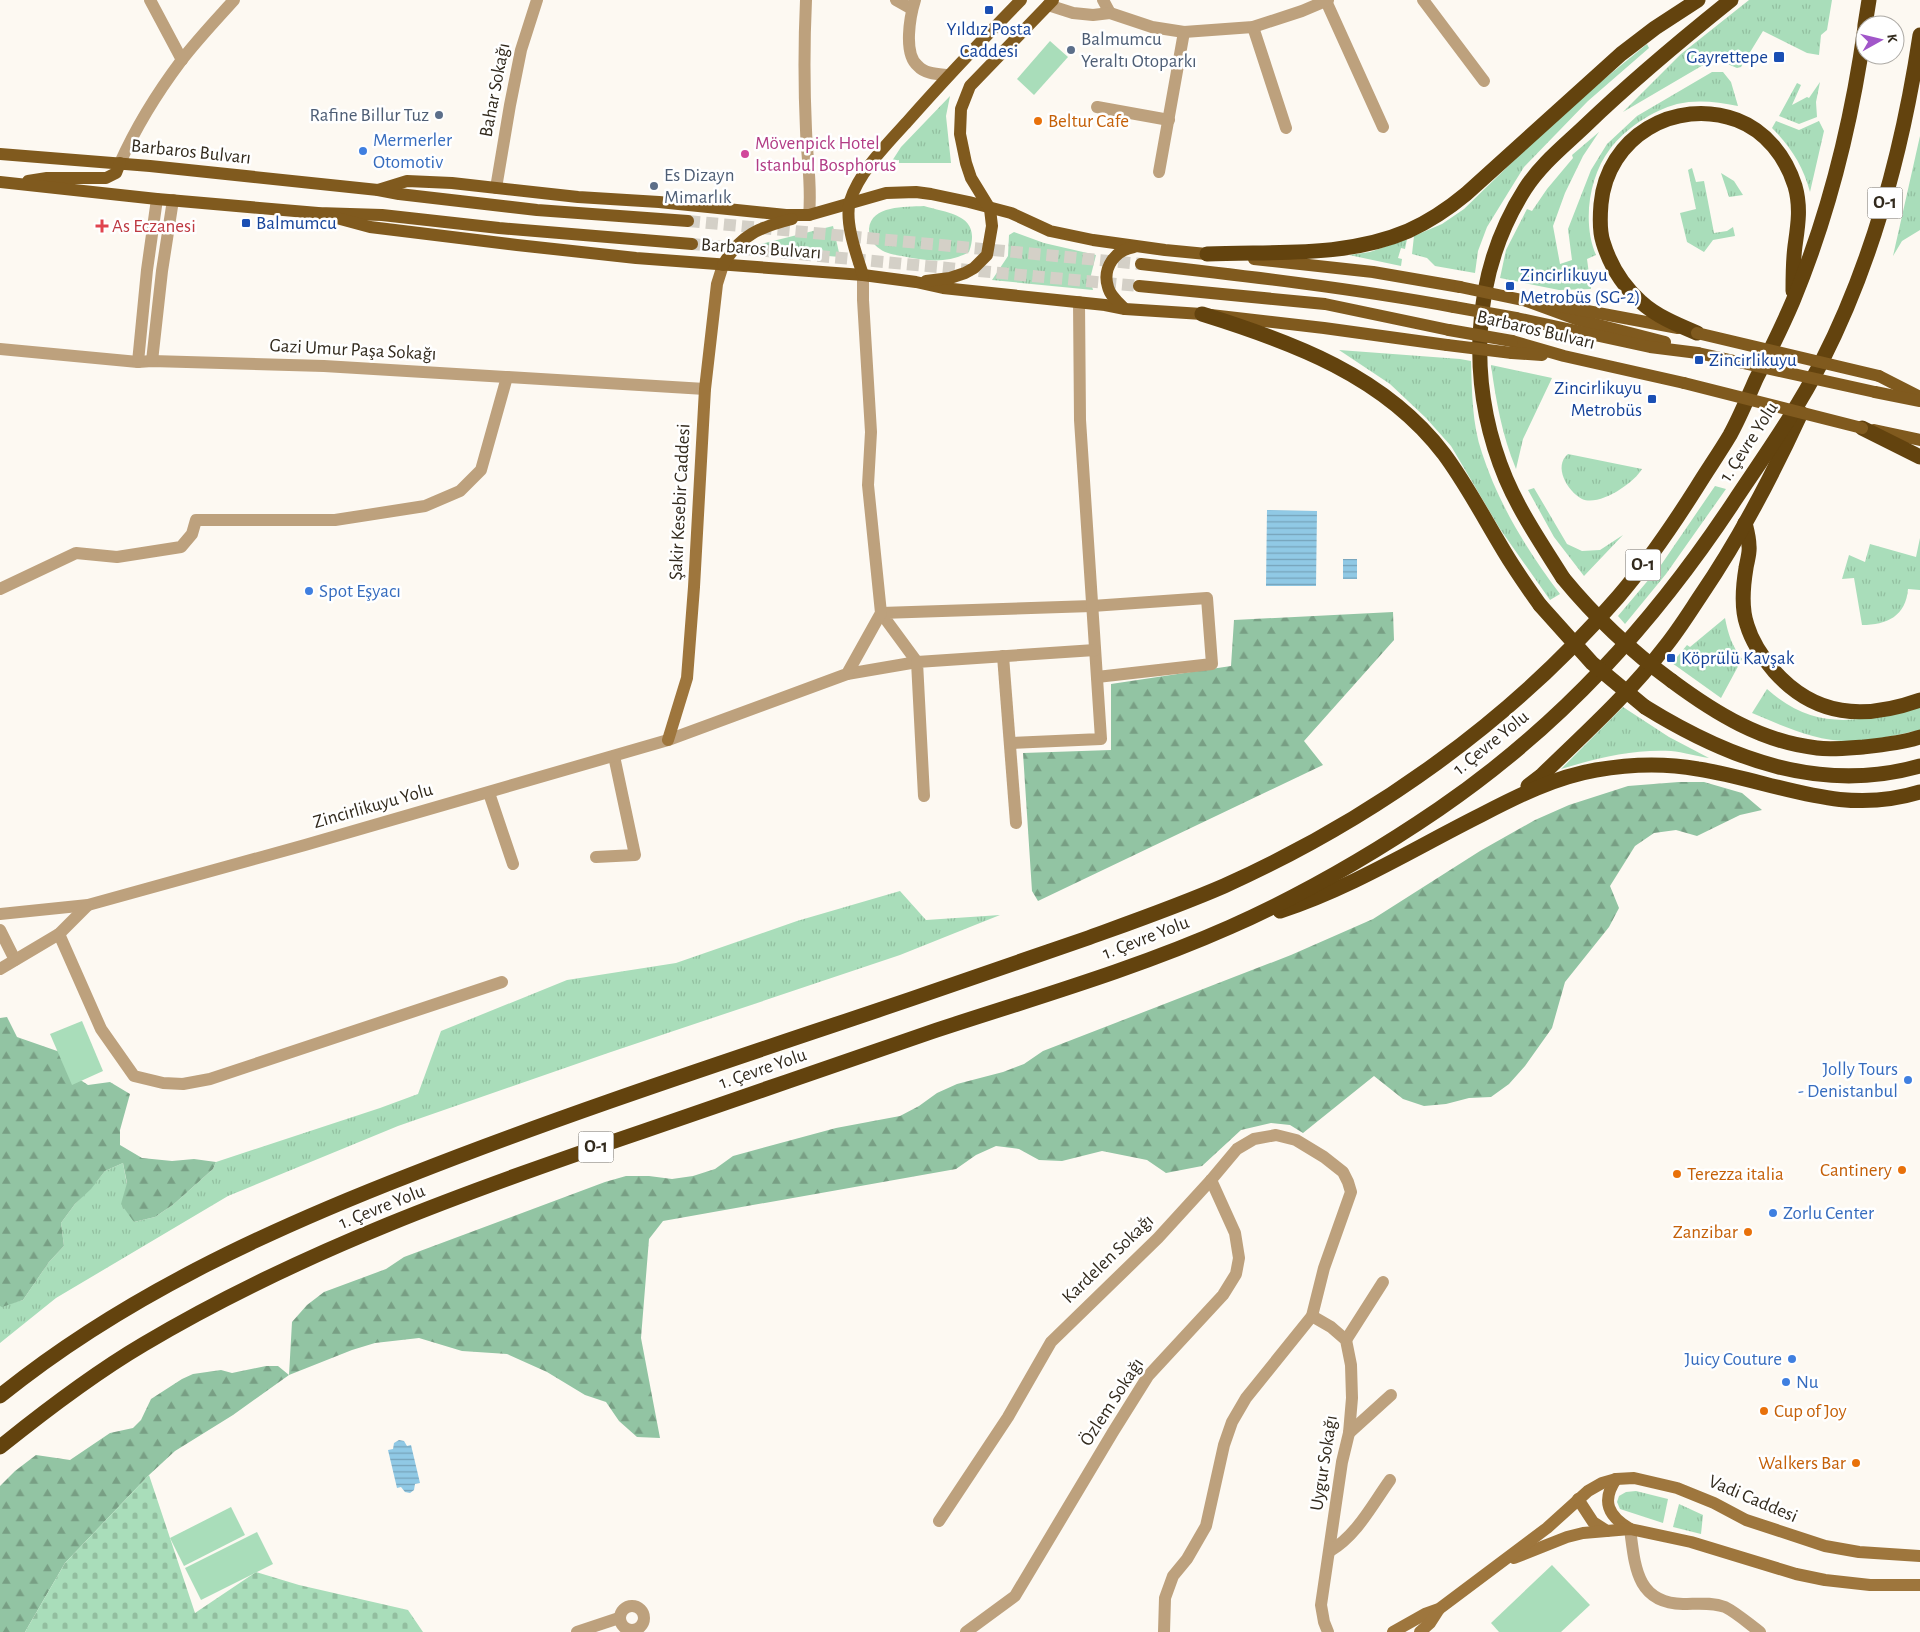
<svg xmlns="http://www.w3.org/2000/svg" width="1920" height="1632" font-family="'Alegreya Sans',sans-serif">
<defs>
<pattern id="grass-tufts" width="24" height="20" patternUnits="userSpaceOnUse" patternTransform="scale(1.25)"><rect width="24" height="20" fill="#a9ddba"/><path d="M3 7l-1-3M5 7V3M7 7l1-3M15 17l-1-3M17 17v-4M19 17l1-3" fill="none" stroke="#92be9f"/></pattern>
<pattern id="forest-firs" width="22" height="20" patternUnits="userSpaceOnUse" patternTransform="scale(1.25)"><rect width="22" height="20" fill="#92c4a3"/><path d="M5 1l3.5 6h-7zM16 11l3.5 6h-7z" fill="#789f84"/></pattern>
<pattern id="cemetery-stones" width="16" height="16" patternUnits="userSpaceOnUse" patternTransform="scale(1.25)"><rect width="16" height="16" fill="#a9ddba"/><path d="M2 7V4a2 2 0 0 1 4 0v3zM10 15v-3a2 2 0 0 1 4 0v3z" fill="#92be9f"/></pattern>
<pattern id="water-rules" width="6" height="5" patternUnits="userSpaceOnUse" patternTransform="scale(1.25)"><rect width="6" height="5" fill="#90c9e5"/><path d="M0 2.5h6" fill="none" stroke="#76a3b9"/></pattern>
</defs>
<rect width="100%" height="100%" fill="#fdf9f2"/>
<g fill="url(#grass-tufts)">
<path d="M1749,0H1832L1827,30L1821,35L1819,55L1807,53L1763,31L1741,67L1737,68L1718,60L1710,61L1623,112L1681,54Z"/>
<path d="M1647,44L1649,48L1588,101L1524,167L1487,227L1478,251L1475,273L1435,266L1427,258L1412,254L1414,236L1442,224L1464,209L1565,111Z"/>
<path d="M1712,72H1723L1731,82L1738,106C1717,102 1698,99 1677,104C1652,111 1626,128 1610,149C1589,176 1582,223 1596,255L1587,259L1591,289L1559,290L1500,278L1506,250L1527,209L1532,211L1547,189L1573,158L1572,155L1599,132L1583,156L1565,193L1553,226L1560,264L1572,260L1568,229L1591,170L1607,144L1637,116Z"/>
<path d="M1820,82L1816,102L1817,117L1799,124L1779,116L1797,83L1801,85L1792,105L1807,97L1809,98Z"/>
<path d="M950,96L946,116L951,163H899V160L892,161L901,147Z"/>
<path d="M1776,121L1799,130L1819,121L1824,131L1810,192C1803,166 1791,147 1772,128Z"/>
<path d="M1920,136V230L1902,241L1893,256Z"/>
<path d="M1692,168L1696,182L1704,181L1714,233L1727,231L1733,227L1735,236L1713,240L1704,252L1687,242L1680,213L1696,209L1688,170Z"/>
<path d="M1721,173L1734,181L1743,195L1729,197Z"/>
<path d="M924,206C951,214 982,215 969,252C948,264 925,261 902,256C895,255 885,253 880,249C873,245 869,237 869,229C871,205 905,207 924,206Z"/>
<path d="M833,226L840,257L757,250V245Z"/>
<path d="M1014,232L1044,243L1096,255L1090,279L1093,290L992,280L1008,256L1009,235Z"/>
<path d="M1407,239L1405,249L1401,248L1398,258L1402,259L1401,266L1349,255L1370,252Z"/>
<path d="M1339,350L1460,359L1471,361C1472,392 1472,424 1482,453C1499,505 1527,550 1560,594L1550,600L1500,529L1451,446L1426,418L1390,384Z"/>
<path d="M1491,365L1552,378L1523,439L1516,469C1502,435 1496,401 1491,365Z"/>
<path d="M1568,454L1642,469C1634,483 1599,507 1582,499C1567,491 1553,466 1568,454Z"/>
<path d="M1715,486L1726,489L1666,574L1625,624L1618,616L1661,565Z"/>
<path d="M1534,488L1567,544L1582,551L1600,550L1623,535L1584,576L1554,537L1528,490Z"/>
<path d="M1920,538V590L1908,589C1906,616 1887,625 1862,625L1854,578L1842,579L1849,555L1865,562L1870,544L1916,557Z"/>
<path d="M1725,618C1728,634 1732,646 1742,659L1721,698L1672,663L1687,645L1690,647Z"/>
<path d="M1767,689C1816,733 1862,722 1920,705V730C1897,735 1875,740 1852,741C1817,742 1783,726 1752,713Z"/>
<path d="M1623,707L1669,737L1709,758C1696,756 1683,752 1671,751C1633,749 1597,758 1561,769Z"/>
<path d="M900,891L926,920L1000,915L900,955L608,1053L398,1126L228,1196L56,1298L0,1343V1306L23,1300L49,1262L64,1246L61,1223L75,1204L97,1181L105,1171L123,1163L134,1222L155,1217L174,1204L213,1169L216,1162L380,1108L418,1094L441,1031L567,980L676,963L797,921Z"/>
<path d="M1636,1491L1668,1499L1663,1523L1620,1509L1617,1502L1619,1496L1626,1492Z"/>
<path d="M1679,1504L1703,1515L1701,1534L1673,1527Z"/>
</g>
<g fill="url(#forest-firs)">
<path d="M1393,612L1394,640L1304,741L1323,765L1038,901L1032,891L1023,753L1111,750V684L1231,666L1234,620Z"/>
<path d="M1679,782H1704L1742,793L1762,810L1740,815L1697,836L1676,830L1654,833L1635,846L1610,886L1619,908L1609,927L1565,982L1552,1028L1525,1066L1509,1084L1491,1097L1469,1098L1446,1104L1424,1106L1403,1099L1374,1076L1303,1133L1290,1125L1271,1123L1241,1130L1202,1166L1166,1173L1147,1160L1102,1151L1062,1161L1039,1160L1019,1149L996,1146L976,1155L956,1169L663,1221L649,1239L641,1338L660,1438L637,1437L619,1421L606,1402L585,1395L547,1372L507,1354L462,1351L419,1338L375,1343L352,1350L289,1375L233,1415L175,1451L149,1475L65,1563L25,1632H0V1486L15,1471L36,1455L70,1460L110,1433L133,1428L141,1420L151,1399L182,1379L193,1374L221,1370L232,1373L266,1366H278L289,1375L292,1322L307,1305L324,1292L386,1269L404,1257L605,1182L626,1176H649L672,1179L693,1176L715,1169L733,1156L836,1128L900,1116L919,1106L937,1093L957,1084L1003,1072L1024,1064L1043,1051L1291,955L1373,919L1480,851L1535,820L1569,805L1628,786Z"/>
<path d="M7,1017L17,1037L60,1052L70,1073L88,1085L110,1082L130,1094L120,1130V1145L142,1158L172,1161L194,1159L216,1162L213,1169L174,1204L155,1217L134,1222L121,1204L127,1183L123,1163L105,1171L91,1189L75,1204L61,1223L64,1246L49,1262L23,1300L2,1307L0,1306V1018Z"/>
</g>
<path fill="url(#cemetery-stones)" d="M149,1475L195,1613L256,1572L299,1585L408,1610L423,1632H25L65,1563Z"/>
<g fill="#a9ddba">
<path d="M1050,41L1068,57L1034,95L1017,79Z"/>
<path d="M82,1021L103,1071L72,1085L50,1034Z"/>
<path d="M231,1507L245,1535L184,1566L170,1538Z"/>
<path d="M257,1532L273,1564L201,1600L185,1568Z"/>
<path d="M1552,1565L1590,1605L1561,1632H1499L1491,1623Z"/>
</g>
<g fill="url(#water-rules)">
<path d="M1267,510L1317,511L1316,586H1266Z"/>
<rect x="1343" y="559" width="14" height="20"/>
<path d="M399,1440L404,1441L407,1446L411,1445L420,1483L415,1484L414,1490L410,1493L405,1492L401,1487L397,1488L388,1450L393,1449L394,1443Z"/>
</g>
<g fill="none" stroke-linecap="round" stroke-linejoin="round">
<g stroke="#d4d0c7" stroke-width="12" stroke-dasharray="12 6" stroke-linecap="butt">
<path d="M688,221L1141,264"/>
<path d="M692,244L1139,286"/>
</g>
<g stroke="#bda17d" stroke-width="12">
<path d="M150,0L182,60"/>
<path d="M806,0C804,43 804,87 806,130C807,159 812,186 809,215"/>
<path d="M896,0L912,9"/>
<path d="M915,0C910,16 903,54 918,66C925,74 938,74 948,75"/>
<path d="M1103,0L1110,13"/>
<path d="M1423,0L1484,81"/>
<path d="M1326,1L1383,127"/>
<path d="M1048,5L1073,13L1093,15L1110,13L1152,27L1184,32L1253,27L1302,11L1328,0"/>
<path d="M1253,27L1286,128"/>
<path d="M1097,107L1169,120"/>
<path d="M120,163C136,127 157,93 181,61C197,40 216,20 234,0"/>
<path d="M1159,172L1184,32"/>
<path d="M496,188L510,105L521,50L537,0"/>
<path d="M0,349L138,362L152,361L324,366L705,389"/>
<path d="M152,361L162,271L173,200"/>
<path d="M138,362L147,270L157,199"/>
<path d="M0,589L76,553L117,557L181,547L192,534L196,520H335L425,506L460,491L481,470L507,377"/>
<path d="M1003,656L1016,823"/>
<path d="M847,674L917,662L881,613L1092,606L1207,598L1212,664L1097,677"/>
<path d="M1010,743L1101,739L1080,420L1079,302"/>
<path d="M489,793L513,864"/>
<path d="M924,796L917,662L1095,650"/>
<path d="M596,857L635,855L614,756"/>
<path d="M0,914L88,905L305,845L668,740L847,674L881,613L868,485L871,432L863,300V275"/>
<path d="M0,930L15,960"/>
<path d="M59,934L101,1029L134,1076L163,1083L183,1084L210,1079L502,982"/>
<path d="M0,969L59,934L88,905"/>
<path d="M1312,1316L1331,1327L1346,1340L1351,1365L1352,1398L1349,1433L1342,1462L1321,1605L1324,1622L1328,1632"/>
<path d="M1346,1340L1383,1282"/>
<path d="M1349,1433L1391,1395"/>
<path d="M939,1521L1008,1417L1051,1342L1158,1238L1211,1180L1237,1149L1254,1139L1276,1135L1296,1140L1324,1157L1343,1172L1348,1182L1351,1192L1324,1268L1312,1316L1246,1398L1232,1422L1224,1445L1206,1526L1187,1559L1173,1576L1165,1598L1164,1632"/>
<path d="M1630,1529C1635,1566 1636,1603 1683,1604C1697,1604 1712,1602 1725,1607C1737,1613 1749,1624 1760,1632"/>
<path d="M1330,1551C1357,1535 1372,1505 1390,1480"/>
<circle cx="632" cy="1618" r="12"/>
<path d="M577,1632L619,1618"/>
<path d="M966,1632L1015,1596L1113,1432L1148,1376L1223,1295L1236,1274L1239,1258L1235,1233L1211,1180"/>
</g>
<g stroke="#9e763d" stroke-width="12">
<path d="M668,740L687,678L694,587L705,389L717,284L723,265"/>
<path d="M1616,1479C1601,1501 1608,1516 1630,1529"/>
<path d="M1578,1499L1593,1522L1607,1531"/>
<path d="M1514,1558L1567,1537L1583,1533L1630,1529L1691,1542L1796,1574L1825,1580L1870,1585H1920"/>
<path d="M1393,1632L1425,1614L1439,1609L1547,1528L1588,1491L1602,1483L1616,1479L1634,1478L1677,1488L1714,1503L1746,1520L1825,1546L1859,1552L1920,1556"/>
<path d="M1420,1632L1430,1623L1439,1609"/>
</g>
<g stroke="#805a1e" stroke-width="12">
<path d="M0,154L150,166L378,190L399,194L537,210L688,221"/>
<path d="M28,181L47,178H106L116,173L120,163"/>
<path d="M0,182L157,199L318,213L382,215L499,228L692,244"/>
<path d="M378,190L407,181L452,183L578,197L659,202L786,215H809L886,193L916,192L931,194L969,202L1011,213L1050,231L1093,240L1165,250L1217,255"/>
<path d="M318,213L370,227L517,245L636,258L863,275L916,282L943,288L1105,305L1125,309L1202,314L1324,328L1447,345"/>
<path d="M1254,259L1373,272L1460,287"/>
<path d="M1141,264C1246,276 1350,288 1454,307"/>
<path d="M723,265C740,235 760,227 792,219"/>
<path d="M863,275C857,256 844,222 850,201C859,172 887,144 907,122C944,80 982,40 1021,0"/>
<path d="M926,281L950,278L965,273L974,268L987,255L992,226L990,209L971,178L966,163L960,134L961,109L970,86L1053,0"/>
<path d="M1139,286L1325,304L1449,330"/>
<path d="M1527,301L1579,320L1665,342"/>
<path d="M1555,305L1678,328"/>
<path d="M1125,309C1119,303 1110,296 1108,287C1102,268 1115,250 1134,247"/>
<path d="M1516,318L1650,347L1698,353"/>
<path d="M1512,341L1564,356L1684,383"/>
<path d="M1512,353L1542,355"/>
<path d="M1879,376L1920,397"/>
<path d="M1875,392L1920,401"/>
<path d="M1874,430L1920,440"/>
</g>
<g stroke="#63430e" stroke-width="15">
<path d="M1865,25L1869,0"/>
<path d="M1207,254C1274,251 1345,258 1408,231C1430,221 1448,209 1466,194L1621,54L1655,28L1698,0"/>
<path d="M1202,314C1292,342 1385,376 1444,454C1470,489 1489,528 1512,564C1521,578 1530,591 1540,605"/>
<path d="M1697,333C1678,325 1656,316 1641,302C1623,286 1610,265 1603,242C1599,230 1600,216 1601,204C1607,137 1675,97 1737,120C1766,131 1786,157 1795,186C1801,207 1798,225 1795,246C1793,261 1793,276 1793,291"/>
<path d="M1862,428L1920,457"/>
<path d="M1745,523C1747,531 1749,538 1749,546C1750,553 1747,561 1746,568C1743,586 1741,608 1747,625C1752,642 1763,658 1774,671C1815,717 1864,720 1920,700"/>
<path d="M1563,578C1543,546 1521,514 1506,479C1467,386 1470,275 1525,189C1541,164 1564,146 1585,126C1632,81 1681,40 1731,0"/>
<path d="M1672,681C1715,713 1762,742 1817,748C1831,750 1849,748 1863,747C1882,745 1902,743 1920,737"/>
<path d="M1645,707C1729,759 1821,794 1920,766"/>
<path d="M1528,786L1541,776C1583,735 1628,695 1664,648C1678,631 1689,613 1701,595C1740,538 1772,476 1801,413"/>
<path d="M1280,911C1351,888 1415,848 1481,815C1518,796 1555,777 1596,770C1630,764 1665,763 1698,769C1775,781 1840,817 1920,792"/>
<path d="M0,1396C121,1298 266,1231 410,1175C575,1110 743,1056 911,999C969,979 1027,959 1085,939C1132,922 1178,906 1224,886C1373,819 1511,721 1618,597C1648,562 1673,525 1697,487C1708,469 1720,452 1730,435C1740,417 1748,397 1756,379C1769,353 1782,327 1793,301C1829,214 1852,120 1865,27"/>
<path d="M0,1447C46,1410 93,1374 144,1344C300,1251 473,1189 644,1131C740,1098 835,1065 931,1032C1031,999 1133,970 1230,927C1302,895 1373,854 1439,809C1560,726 1654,623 1735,500C1765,455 1797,410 1822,361C1874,259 1903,148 1920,35"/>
</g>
<g stroke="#805a1e" stroke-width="12">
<path d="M1460,287L1527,301"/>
<path d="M1454,307L1516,318"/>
<path d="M1449,330L1512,341"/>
<path d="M1697,333L1879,376"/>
<path d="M1447,345L1512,353"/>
<path d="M1698,353L1875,392"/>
<path d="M1684,383L1862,428"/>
</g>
<g stroke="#63430e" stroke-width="15">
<path d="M1563,578C1595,617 1631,651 1672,681"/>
<path d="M1540,605L1592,663L1645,707"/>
</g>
</g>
<g fill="#1a4fb4" stroke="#fff" stroke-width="2">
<rect x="984" y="5" width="10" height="10" rx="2.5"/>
<rect x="1773" y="51" width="12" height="12" rx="2.5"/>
<rect x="241" y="218" width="10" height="10" rx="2.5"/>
<rect x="1505" y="281" width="10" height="10" rx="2.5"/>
<rect x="1694" y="355" width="10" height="10" rx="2.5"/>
<rect x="1647" y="394" width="10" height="10" rx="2.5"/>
<rect x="1666" y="653" width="10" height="10" rx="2.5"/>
</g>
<g fill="#5c6f8a" stroke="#fff" stroke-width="2">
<circle cx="1071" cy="50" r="5"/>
<circle cx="439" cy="115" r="5"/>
<circle cx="654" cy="186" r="5"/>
</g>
<g fill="#e8710a" stroke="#fff" stroke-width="2">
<circle cx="1038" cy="121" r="5"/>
<circle cx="1902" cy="1170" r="5"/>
<circle cx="1677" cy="1174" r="5"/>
<circle cx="1748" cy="1232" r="5"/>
<circle cx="1764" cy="1411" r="5"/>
<circle cx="1856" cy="1463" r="5"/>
</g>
<g fill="#3f7fe0" stroke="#fff" stroke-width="2">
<circle cx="363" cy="151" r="5"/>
<circle cx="309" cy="591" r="5"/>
<circle cx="1908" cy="1080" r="5"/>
<circle cx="1773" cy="1213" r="5"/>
<circle cx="1792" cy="1359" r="5"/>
<circle cx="1786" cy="1382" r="5"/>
</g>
<circle fill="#d1479c" stroke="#fff" stroke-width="2" cx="745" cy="154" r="5"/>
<path fill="#e0444e" stroke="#fff" stroke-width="2" d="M99.5 218.5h5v5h5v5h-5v5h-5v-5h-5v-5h5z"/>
<g text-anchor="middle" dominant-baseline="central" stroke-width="5" stroke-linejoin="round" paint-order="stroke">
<g fill="#fff" stroke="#706a61" stroke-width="1">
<rect x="1867.5" y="187.5" width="35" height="31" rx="4"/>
<rect x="1625.5" y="549.5" width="35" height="31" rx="4"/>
<rect x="578.5" y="1131.5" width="35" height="31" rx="4"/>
</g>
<g font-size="18" font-weight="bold" fill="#322a1d">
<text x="1885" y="203">O-1</text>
<text x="1643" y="565">O-1</text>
<text x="596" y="1147">O-1</text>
</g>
<g font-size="19" fill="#164399" stroke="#fff" text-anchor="start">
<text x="989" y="29" text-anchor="middle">Yıldız Posta<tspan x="989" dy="22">Caddesi</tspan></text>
<text x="1768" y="57" text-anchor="end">Gayrettepe</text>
<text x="256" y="223">Balmumcu</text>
<text x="1520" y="275">Zincirlikuyu<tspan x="1520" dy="22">Metrobüs (SG-2)</tspan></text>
<text x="1709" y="360">Zincirlikuyu</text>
<text x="1642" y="388" text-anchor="end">Zincirlikuyu<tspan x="1642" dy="22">Metrobüs</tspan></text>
<text x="1681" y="658">Köprülü Kavşak</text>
</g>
<g font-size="19" fill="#4e5e75" stroke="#fff" text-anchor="start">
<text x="1081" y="39">Balmumcu<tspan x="1081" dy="22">Yeraltı Otoparkı</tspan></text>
<text x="429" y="115" text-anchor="end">Rafine Billur Tuz</text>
<text x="664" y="175">Es Dizayn<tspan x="664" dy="22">Mimarlık</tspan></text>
</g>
<g font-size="19" fill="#322a1d" stroke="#fff">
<text transform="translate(495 90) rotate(-79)">Bahar Sokağı</text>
<text transform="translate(191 152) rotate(6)">Barbaros Bulvarı</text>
<text transform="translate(761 249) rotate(4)">Barbaros Bulvarı</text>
<text transform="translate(1536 330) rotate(13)">Barbaros Bulvarı</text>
<text transform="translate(353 350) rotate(3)">Gazi Umur Paşa Sokağı</text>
<text transform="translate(1749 442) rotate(-57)">1. Çevre Yolu</text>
<text transform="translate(680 502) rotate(-87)">Şakir Kesebir Caddesi</text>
<text transform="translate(1491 743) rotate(-39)">1. Çevre Yolu</text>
<text transform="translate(373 806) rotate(-16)">Zincirlikuyu Yolu</text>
<text transform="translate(1146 938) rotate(-21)">1. Çevre Yolu</text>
<text transform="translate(763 1069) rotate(-19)">1. Çevre Yolu</text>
<text transform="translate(382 1207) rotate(-22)">1. Çevre Yolu</text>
<text transform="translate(1108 1259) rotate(-44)">Kardelen Sokağı</text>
<text transform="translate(1112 1402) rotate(-57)">Özlem Sokağı</text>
<text transform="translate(1324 1463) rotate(-81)">Uygur Sokağı</text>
<text transform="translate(1753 1499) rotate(23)">Vadi Caddesi</text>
</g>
<g font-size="19" fill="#c56008" stroke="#fff" text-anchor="start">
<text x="1048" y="121">Beltur Cafe</text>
<text x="1892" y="1170" text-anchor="end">Cantinery</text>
<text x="1687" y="1174">Terezza italia</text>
<text x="1738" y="1232" text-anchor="end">Zanzibar</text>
<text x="1774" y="1411">Cup of Joy</text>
<text x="1846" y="1463" text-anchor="end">Walkers Bar</text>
</g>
<g font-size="19" fill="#366cbe" stroke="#fff" text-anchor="start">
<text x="373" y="140">Mermerler<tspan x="373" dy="22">Otomotiv</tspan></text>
<text x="319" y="591">Spot Eşyacı</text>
<text x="1898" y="1069" text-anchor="end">Jolly Tours<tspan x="1898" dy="22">- Denistanbul</tspan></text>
<text x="1783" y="1213">Zorlu Center</text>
<text x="1782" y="1359" text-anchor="end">Juicy Couture</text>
<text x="1796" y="1382">Nu</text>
</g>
<g font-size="19" fill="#b23c85" stroke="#fff" text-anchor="start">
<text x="755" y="143">Mövenpick Hotel<tspan x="755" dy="22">Istanbul Bosphorus</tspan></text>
</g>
<g font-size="19" fill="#be3a42" stroke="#fff" text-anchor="start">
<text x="112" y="226">As Eczanesi</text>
</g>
</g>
<g transform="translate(1880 40) rotate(82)"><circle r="24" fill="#ffffff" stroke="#adaaa5"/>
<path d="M0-4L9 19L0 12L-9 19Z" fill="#a156c9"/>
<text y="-8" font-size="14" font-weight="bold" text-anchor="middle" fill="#322a1d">K</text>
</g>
</svg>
